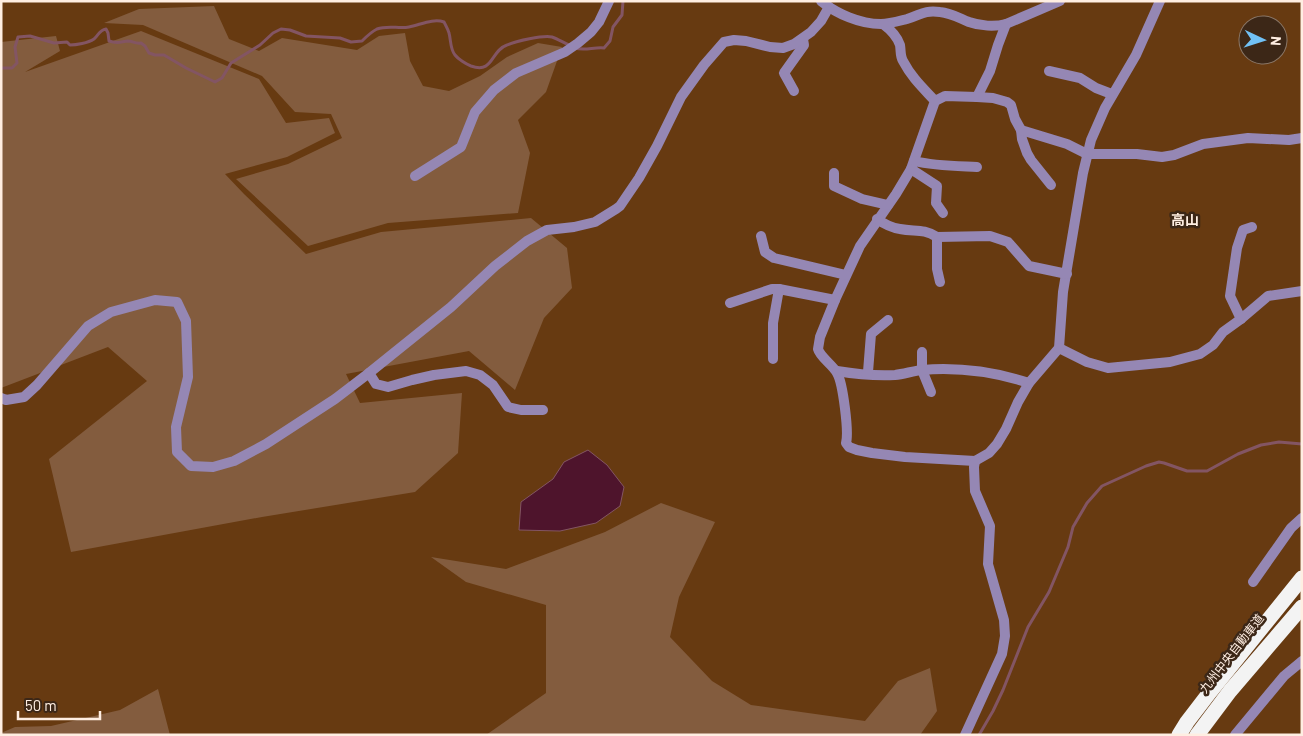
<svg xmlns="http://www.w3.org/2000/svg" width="1303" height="736" font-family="Barlow,'Noto Sans JP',sans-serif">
<rect width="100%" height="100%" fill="#673a11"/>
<g fill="#835c3e">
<path d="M214,6L229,39L259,51L282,38L357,50L379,36L405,33L410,61L423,86L449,91L480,76L507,57L538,43L562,47L546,92L518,120L530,153L518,213L388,223L308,246L236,179L288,164L342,138L331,114L295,112L262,76L143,25L104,23L139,9Z"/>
<path d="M141,31L259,79L286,123L329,118L335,133L287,157L225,174L244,194L306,254L381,232L531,218L567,248L572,288L544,318L515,390L469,351L346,374L360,403L462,393L458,453L415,492L262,517L71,552L49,459L147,381L108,347L1,388V42L56,36L60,51L25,72Z"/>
<path d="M661,503L715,522L679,597L670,637L712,681L751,705L865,721L898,681L930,668L937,711L920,735H486L546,693V605L466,582L431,557L506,569L605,532Z"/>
<path d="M158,689L170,735H1V733L15,727L51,726L120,710Z"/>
</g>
<path fill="#4e142c" stroke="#835563" d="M588,450L607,465L624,487L620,506L596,523L560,531L519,530L521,502L553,479L564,462Z"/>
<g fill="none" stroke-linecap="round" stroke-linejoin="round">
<g stroke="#835563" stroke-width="3">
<path d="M575,48C584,51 594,47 604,48L610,41L613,27L622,15L623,1"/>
<path d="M1,68H12L17,63L15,47L18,37L30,36L54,43L67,42L70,45C76,45 88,43 94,39C99,35 99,30 106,29L108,33L109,41C117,44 120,42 128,41C133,41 135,44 141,43L145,46L149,53L155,55H164L186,68L215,82L222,78L231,63L260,45L273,33L281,29L290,30L306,36L340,38L351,42L362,41C367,36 371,32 377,29C388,25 399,29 409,27C420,25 433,18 444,22C446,26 448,29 449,33C451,40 450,49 455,55C458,59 466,64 471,66C494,74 490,51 507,45C516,41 543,35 552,37C558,39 564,43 569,45"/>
<path d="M979,735L993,711L1003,690L1028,627L1049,592L1068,547L1073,527L1087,503L1102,486L1146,466L1159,462L1164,463L1187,471H1207L1238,454L1261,445L1279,442L1302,444"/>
</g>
<g stroke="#9587b4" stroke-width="10">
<path d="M821,1C837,14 860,24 881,24C889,24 899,21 907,19C921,15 923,10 940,12C951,13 959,18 969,22C980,26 995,27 1006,24L1060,1"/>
<path d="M883,24C891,30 897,36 900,45C901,51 900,56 903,61C912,78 922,87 935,101L911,169L896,194L860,246L835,300L820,337L818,349C820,357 833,365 837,373C843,383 849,432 846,443L849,447L857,450L872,453L905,457L975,461L989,453L997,444L1006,429L1018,402L1029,383L1059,348L1063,292L1083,173L1091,140L1105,108L1136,55L1160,1"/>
<path d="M1049,71L1080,78L1096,88L1109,93L1112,95"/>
<path d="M794,91L784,73L804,45L803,39"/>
<path d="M977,97L990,71L998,45L1006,24"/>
<path d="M935,101L945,96L977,97L993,98L1007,102L1011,105L1015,119L1021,130L1022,139L1027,153L1031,160L1051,185"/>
<path d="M1021,130L1067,144L1087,154H1137L1162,157L1174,155L1203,144L1248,138L1289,140L1302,138"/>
<path d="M914,161C935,166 956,166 977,167"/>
<path d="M911,169L937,186L936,203L943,213"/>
<path d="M834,173V186L862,199L888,205"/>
<path d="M415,176L461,147L475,112L494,90L516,73L565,52L578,43L591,32L599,22L609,1"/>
<path d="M877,219C884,224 893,228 900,229C915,232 923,228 937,237L990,236L1008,242L1029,266L1067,274"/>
<path d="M761,236L765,252L774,258L846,275"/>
<path d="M937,237V269L940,282"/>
<path d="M730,303L772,289H779L835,300"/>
<path d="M1241,319L1230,296L1237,248L1243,230L1252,227"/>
<path d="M1059,348L1087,362L1108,368L1170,362L1200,354L1213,345L1223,332L1241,319L1268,296L1302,291"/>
<path d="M922,352V370L931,392"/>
<path d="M773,359V323L779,289"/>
<path d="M837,371C855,374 876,376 895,375C904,374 913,371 922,370C958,367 995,372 1029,383"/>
<path d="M369,373L376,384L388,387L412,380L434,375L466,371L480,375L493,385L508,407L521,410H543"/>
<path d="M866,374L868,372L871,334L888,320"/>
<path d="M1,398L6,400L24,397L37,385L88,326L111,312L155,300L177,302L186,321L188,377L176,427L177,452L191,466L213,467L234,461L266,444L335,399L369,373L451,307L495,266L527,241L547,230L574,227L595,222L616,209L620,206L639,178L657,146L681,97L704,65L724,42L734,40L746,41L770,47L783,48L794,44L811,32L821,21L829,7"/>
<path d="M1253,582L1291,528L1302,518"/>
<path d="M965,735L1002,654L1005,636L1004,620L988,564L990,526L975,491L974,467L975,461"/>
<path d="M1235,735L1284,676L1302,661"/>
</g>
<g stroke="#f3f3f3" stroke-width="15">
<path d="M1179,735L1187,722L1210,692L1302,578"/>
<path d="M1197,735L1230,691L1302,607"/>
</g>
</g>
<g text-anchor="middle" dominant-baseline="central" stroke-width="5" stroke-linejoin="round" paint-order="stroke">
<g font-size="12" fill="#ffeee2" stroke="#3c2717">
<text transform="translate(1231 653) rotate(-52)">九州中央自動車道</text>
</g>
<g font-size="14" font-weight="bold" fill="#ffeee2" stroke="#3c2717">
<text x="1185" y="219">高山</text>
</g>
</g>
<rect width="1303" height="736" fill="none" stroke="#ffeee2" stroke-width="5"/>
<g transform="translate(1263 40) rotate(94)"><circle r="24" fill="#3c2717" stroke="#8a7768"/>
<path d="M0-4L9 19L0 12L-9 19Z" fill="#71c1f5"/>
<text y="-8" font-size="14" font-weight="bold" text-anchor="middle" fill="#ffeee2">N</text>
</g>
<path d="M18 711v8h82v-8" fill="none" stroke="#ffeee2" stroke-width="2.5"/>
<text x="25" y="711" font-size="15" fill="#ffeee2" stroke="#3c2717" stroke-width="4" paint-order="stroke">50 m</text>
</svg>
